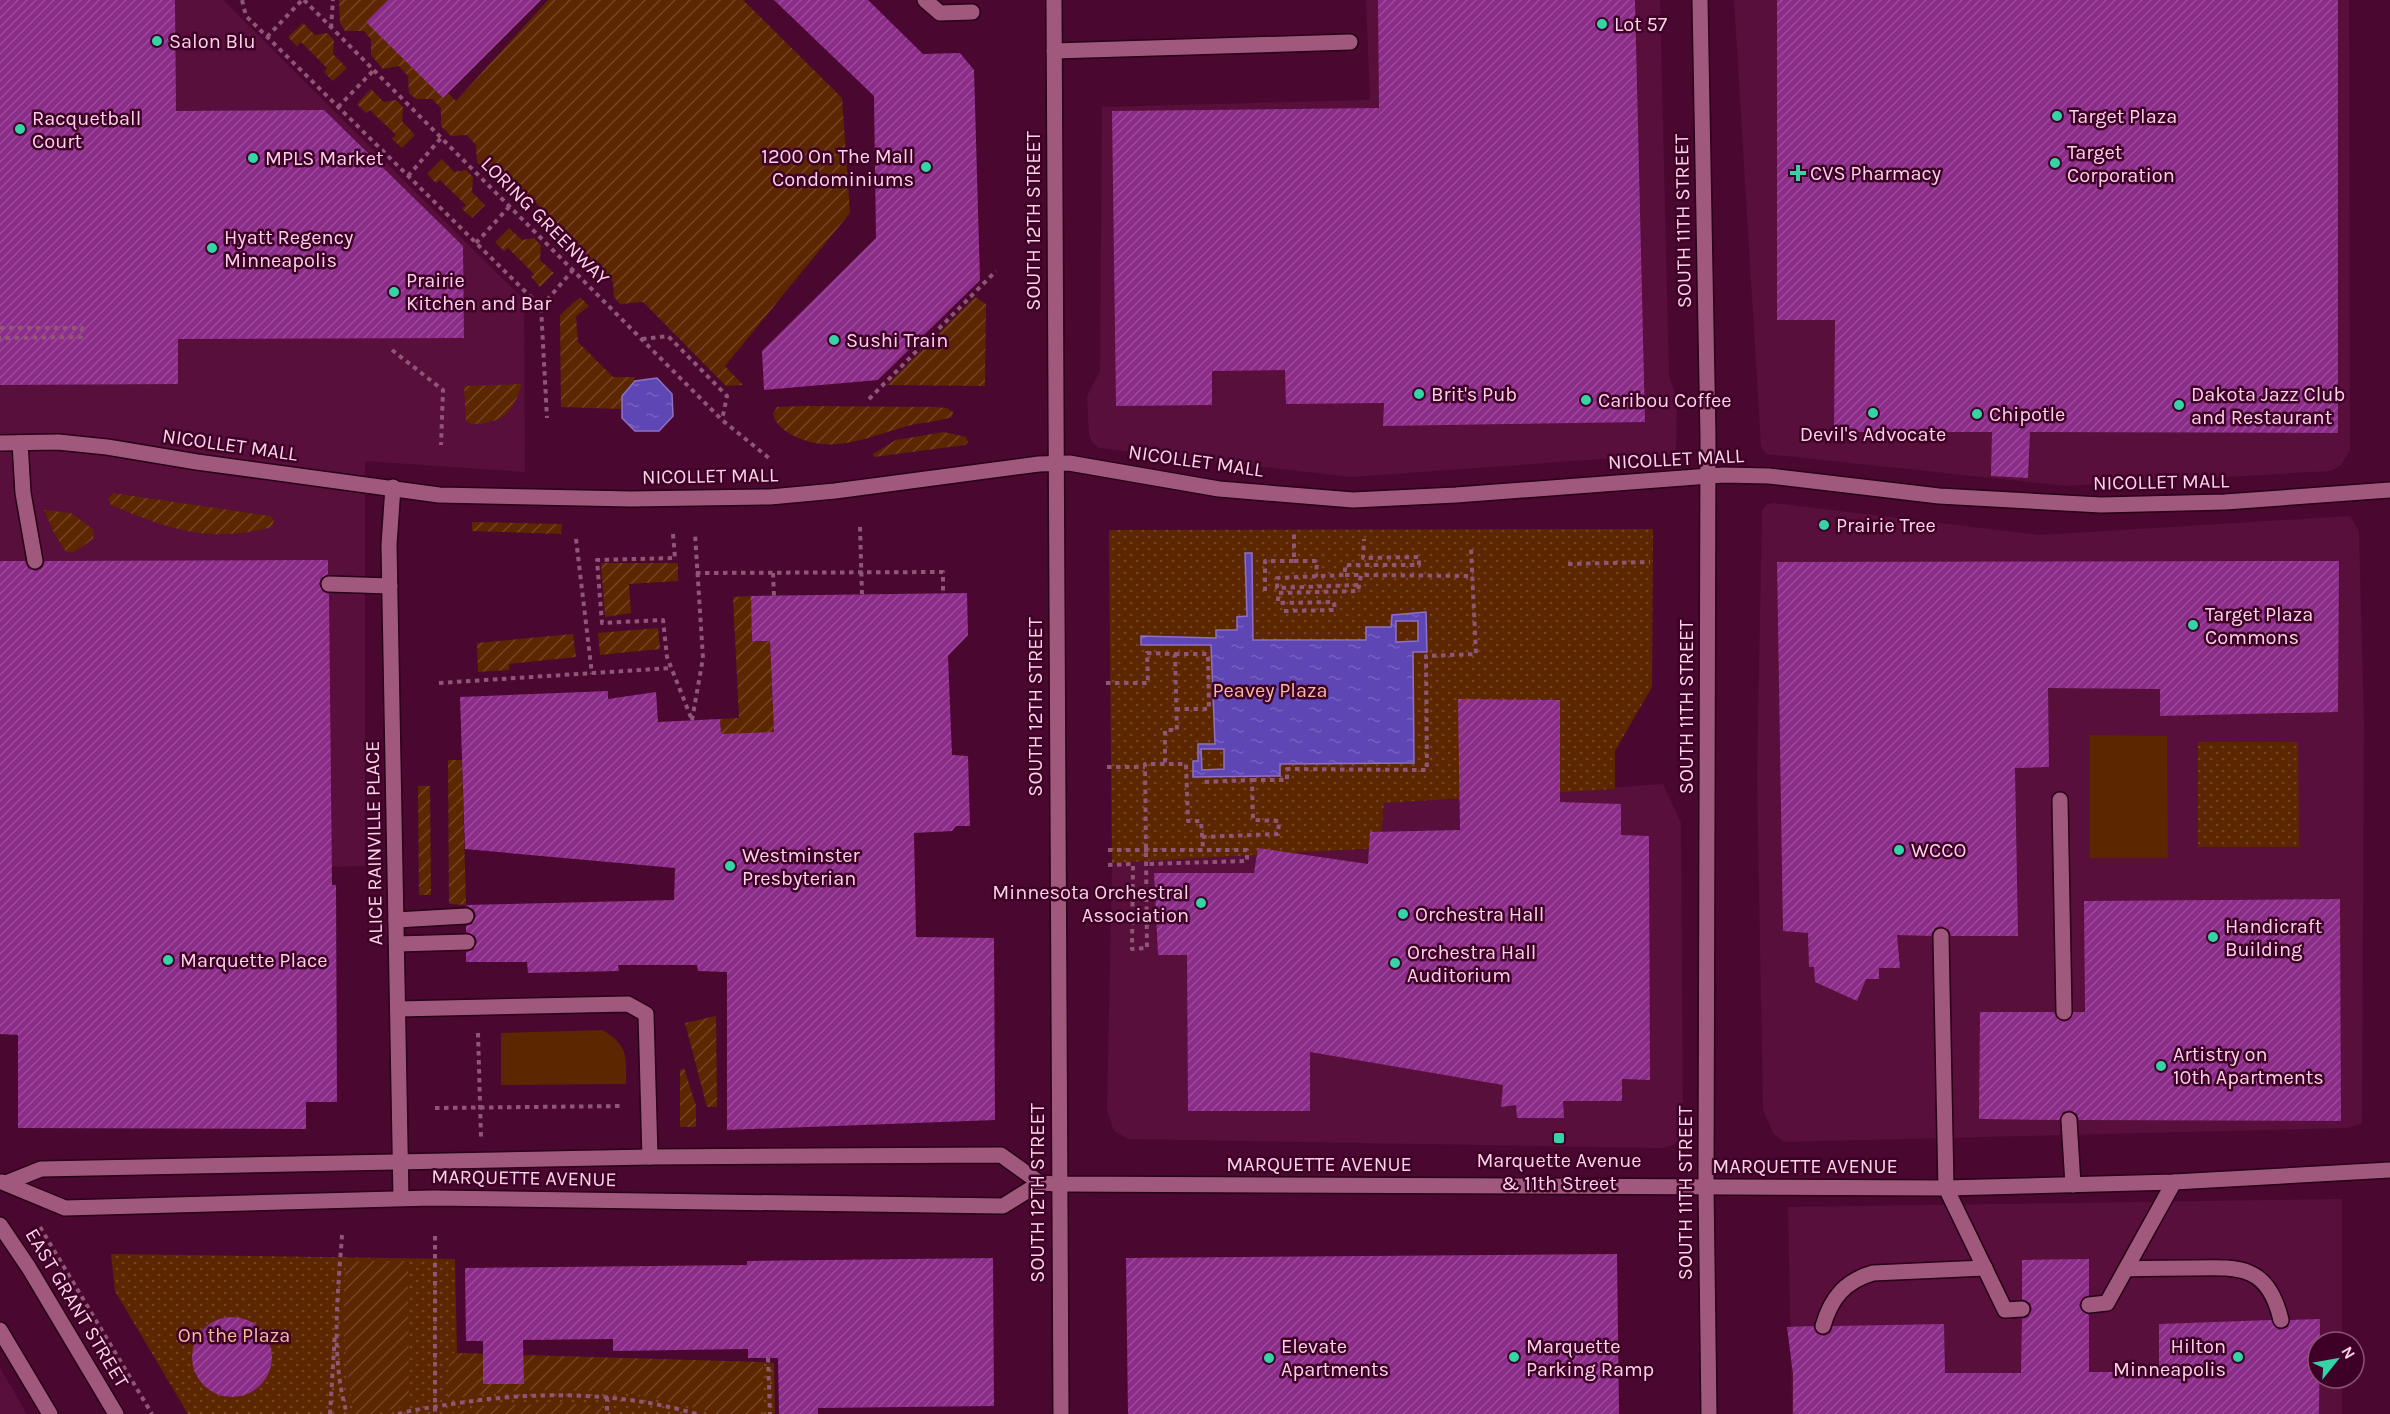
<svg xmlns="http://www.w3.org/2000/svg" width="2390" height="1414" font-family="Karla,sans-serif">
<defs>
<pattern id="park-dots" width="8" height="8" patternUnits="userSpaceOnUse" patternTransform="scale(1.5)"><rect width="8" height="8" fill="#5c2600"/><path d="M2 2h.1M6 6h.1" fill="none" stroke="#744525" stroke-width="1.8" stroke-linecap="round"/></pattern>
<pattern id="garden-furrows" width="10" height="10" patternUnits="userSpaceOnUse" patternTransform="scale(1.5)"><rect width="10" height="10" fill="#5c2600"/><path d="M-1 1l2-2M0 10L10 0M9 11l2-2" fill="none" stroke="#744525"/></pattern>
<pattern id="water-ripples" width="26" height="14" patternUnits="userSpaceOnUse" patternTransform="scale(1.5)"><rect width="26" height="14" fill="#5f46b5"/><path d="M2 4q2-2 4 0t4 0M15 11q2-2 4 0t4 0" fill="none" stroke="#7760bf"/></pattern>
<pattern id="building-hatch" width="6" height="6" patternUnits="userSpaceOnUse" patternTransform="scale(1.5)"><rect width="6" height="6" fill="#8b2c88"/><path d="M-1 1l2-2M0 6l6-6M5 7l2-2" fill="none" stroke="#9c4a99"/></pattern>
</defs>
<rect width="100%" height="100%" fill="#4a0830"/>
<g fill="#580f3b">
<path d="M0,0H223L524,300L525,472L365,461V866L0,875Z"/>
<path d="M1366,0H1660L1669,376L1677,398L1676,450L1671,454L1351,477L1099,448L1093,443L1089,435L1087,396L1100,371L1102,107L1370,100Z"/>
<path d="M1734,0H2349L2350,450L2341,465L2331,471L2067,486L1766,454L1761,446Z"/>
<path d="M1773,503L2040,535L2350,516L2359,531L2364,724L2362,1123L2348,1128L1784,1142L1773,1133L1763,1110L1757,777L1762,511L1766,505Z"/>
<path d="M1663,784L1681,823L1683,1136L1673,1145L1662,1148L1128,1139L1114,1131L1107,1111L1112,863L1380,848L1384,803Z"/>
<path d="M2342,1199V1342H2318V1378H2342V1414H1792L1788,1207Z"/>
<path d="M0,1368L27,1414H0Z"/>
</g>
<g fill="#5c2600">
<path d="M2090,735L2167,736L2168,858H2090Z"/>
<path d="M603,1030C629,1047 626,1056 626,1084L501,1085V1033Z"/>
</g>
<g fill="url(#park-dots)">
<path d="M1653,529L1652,687L1615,751V789L1384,803L1380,848L1112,863L1109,530Z"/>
<path d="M2198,742H2298L2299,847H2198Z"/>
<path d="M111,1254L455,1259L457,1353L774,1363L775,1414H188L115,1291Z"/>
</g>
<g fill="url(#garden-furrows)">
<path d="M339,0H388L367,21L443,98L448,93L456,101L548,0H743L842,98L850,213L725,366L743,385L726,386L643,302L620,304L614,297L613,282L604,272H586L576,262V243L568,235L552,236L546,230L545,212L536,203L519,204L509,193L508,177L501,169H483L477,162L476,145L467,135L451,136L441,126V108L432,99H416L409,93L408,76L399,66L383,69L371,55V39L364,31H345L340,23Z"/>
<path d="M303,23L315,35L327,33L334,40L333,54L347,68L333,81L324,72L327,68L301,42L297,46L288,37Z"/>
<path d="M371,89L384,102L396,100L403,107L402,121L415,135L402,148L392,139L396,135L370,110L366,113L357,104Z"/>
<path d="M442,159L454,172L466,170L473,177L472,192L485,205L472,218L462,209L466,205L440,180L436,183L427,174Z"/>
<path d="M509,228L522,240L534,238L541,245L540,260L554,273L540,287L531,277L534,274L508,248L504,251L495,242Z"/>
<path d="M580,297L589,306L576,316L578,342L613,377H634L635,381L622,396L621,409L561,407L560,315Z"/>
<path d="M975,297L986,304L985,386L887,385Z"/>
<path d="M522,384C512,414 503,423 471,424L466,421L464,386Z"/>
<path d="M805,406L934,407L947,408L953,412L952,417C940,421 928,422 916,424C875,433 836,457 794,436C784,431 776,425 773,414L777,407Z"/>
<path d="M944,432L966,437L968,442L965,445L874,457L873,454L896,440Z"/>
<path d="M113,493L270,516L274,520L272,527C209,544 168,529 111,505L108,499Z"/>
<path d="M44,510L71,513L94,530L93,539L74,552H66L54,533Z"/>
<path d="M472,522L562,524L561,534L472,531Z"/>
<path d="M601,563H678V581L629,584L631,613L605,617Z"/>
<path d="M751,596L753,641H770L774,732L721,743L720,719L739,718L733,597Z"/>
<path d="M658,628L660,649L600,655L598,633Z"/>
<path d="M573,634L576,657L509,664V670L478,672L477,643Z"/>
<path d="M448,760H462L466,905L449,904Z"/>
<path d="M418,786H430L431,895H419Z"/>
<path d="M716,1016L717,1107H707L685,1023Z"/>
<path d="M684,1068L696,1106V1127H680V1070Z"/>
<path d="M346,1261H408L409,1405L375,1414H354C344,1361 341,1315 346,1261Z"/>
<path d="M449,1353L763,1362V1414H719L655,1398L615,1391L521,1390L448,1399Z"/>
<path d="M564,1403L601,1406L602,1414H447L486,1406Z"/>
</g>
<g fill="url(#water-ripples)" stroke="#8e70c4" stroke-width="1.5" fill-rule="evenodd">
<path d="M657,378L672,394L673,416L659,431H635L622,418V396L635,381Z"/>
<path d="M1245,553H1252L1253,640H1366V627H1391L1392,615L1426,612L1427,652H1413L1414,763L1280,764V776L1193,777V761H1198V744H1215L1211,645H1141V636L1216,638V630H1237V617L1247,616ZM1396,621H1418V641L1396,642ZM1201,749H1224V769L1202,770Z"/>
</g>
<g fill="url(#building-hatch)">
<path d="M0,0H175L176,111L324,110L463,246L464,338L178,339V384L0,385Z"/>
<path d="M388,0H541L443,98L366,22Z"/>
<path d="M774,0H868L923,54L960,53L974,70L980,280L878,380L764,390L762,351L876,238L874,96Z"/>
<path d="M1378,0H1635L1645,422L1383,426L1384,403L1286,404L1285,370L1212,371V405L1116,406L1112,111L1379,108Z"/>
<path d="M1777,0H2338V433L2030,432L2028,478L1991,476L1992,432H1834L1835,320H1777Z"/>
<path d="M328,560V574L321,578L319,584L323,592L329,594L332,885H336L337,1102H306V1129L18,1128V1035L0,1034V561H25L28,568L36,571L42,568L45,561Z"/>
<path d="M2339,561L2338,712L2160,716V689L2048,688L2049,767L2015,768L2018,936H1951L1949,930L1941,926L1935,928L1931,936L1897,935L1900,968H1879V979H1866L1857,1001L1815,982L1814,967H1809L1808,933L1783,931L1777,562Z"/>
<path d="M967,593L968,635L948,656L952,755L968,756L970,826H956L952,831L914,833L916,937L994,938L995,1120L727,1130V972L698,971L697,965H618L619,971L528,973L527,962H466V952L473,950L477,942L475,936L466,932V926L472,924L476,916L474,910L465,905L674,900L675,868L465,849L460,697L608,691V699L656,692L658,722L720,719L721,734L774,732L770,641H752L751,596Z"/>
<path d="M1458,699L1560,700V802L1621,804V835L1649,836L1650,1080L1622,1079V1101H1563L1564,1118H1517L1516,1105L1501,1107L1503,1085L1310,1052V1111H1188L1187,955H1158L1154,873H1254L1258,848L1368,864L1370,832L1460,830Z"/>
<path d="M2340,899L2341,1121L2079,1120L2077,1114L2069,1110L2063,1112L2059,1120L1979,1119L1980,1012H2054L2056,1017L2064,1022L2069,1020L2074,1012H2085L2084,901Z"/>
<path d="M1617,1254L1619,1414H1128L1126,1258Z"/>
<path d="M993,1258L994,1406L818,1408V1414H779L778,1358H748V1349L613,1351V1339L523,1340L524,1384H483V1341H466L465,1268L747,1265V1261Z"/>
<path d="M2089,1259V1295L2083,1298L2079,1305L2082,1311L2089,1315V1372H2159V1324L2271,1320L2279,1330L2288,1327L2290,1320L2320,1319L2319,1414H1793V1374L1787,1327L1813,1326L1816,1333L1824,1336L1830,1333L1833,1326L1944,1324L1945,1373H2021L2022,1319L2028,1317L2032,1309L2030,1303L2022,1299V1260Z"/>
<circle cx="232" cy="1357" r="40"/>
</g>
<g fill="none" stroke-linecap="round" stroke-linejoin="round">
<g stroke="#280017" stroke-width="18">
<g id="service">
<path d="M925,0L940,13L972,12"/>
<path d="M1054,51L1350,42"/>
<path d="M20,443L23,493L35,561"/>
<path d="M329,584L390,586"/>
<path d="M2060,800L2064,1012"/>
<path d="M396,920L466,916"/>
<path d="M1941,936L1946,1188L2005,1310L2022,1309"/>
<path d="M397,944L467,942"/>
<path d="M398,1009L628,1004L646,1014L650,1157"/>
<path d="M2069,1120L2073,1185"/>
<path d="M2126,1269C2148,1268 2170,1268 2192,1268C2240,1267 2268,1265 2281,1320"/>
<path d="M2089,1305L2107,1303L2174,1182"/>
<path d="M1823,1326C1831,1298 1845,1281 1873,1273L1985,1268"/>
</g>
</g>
<g stroke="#280017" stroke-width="18">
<g id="minor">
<path d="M0,443L58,442L107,447L197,462L439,495L631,499L770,497L835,491L1039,464L1069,463L1219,489L1353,500L1456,495L1723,475L1769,476L1939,496L2101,505L2225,502L2390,490"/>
<path d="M393,487L389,545L401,1198"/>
</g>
</g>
<g stroke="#280017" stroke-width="18">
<g id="tertiary">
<path d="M1054,0L1061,1414"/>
<path d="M1700,0L1708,437L1706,1186L1709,1414"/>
<path d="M2,1182L65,1208L432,1198L1003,1206L1040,1183"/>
<path d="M6,1183L41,1169L650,1157L1001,1155L1040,1183L1058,1184L1946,1188L2174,1182L2390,1170"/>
<path d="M0,1225L29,1268L116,1414"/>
<path d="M0,1330L50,1414"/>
</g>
</g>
<g stroke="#8f5676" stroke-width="4" stroke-dasharray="4.5 4.5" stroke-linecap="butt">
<path d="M242,0L246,16L541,307L547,418"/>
<path d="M304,0L722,420L769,458"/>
<path d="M331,28L333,0"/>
<path d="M267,37L302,0"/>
<path d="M338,107L373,71"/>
<path d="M408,176L441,138"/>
<path d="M476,243L509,207"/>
<path d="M541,307L573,270"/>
<path d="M0,328H82L81,337L0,338"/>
<path d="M642,339L668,336L727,396L722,420"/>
<path d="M392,350L443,390L441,445"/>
<path d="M869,399L996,271"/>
<path d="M860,527L862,594"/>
<path d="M673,534L675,558L597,560L602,623L663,620L667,657L692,720"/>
<path d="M576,539L592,674"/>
<path d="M1294,561H1317L1316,577"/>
<path d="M1568,564L1650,562"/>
<path d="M696,573L943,572V593"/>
<path d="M773,573L774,596"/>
<path d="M1345,575H1361"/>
<path d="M1358,585L1277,588V578L1345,575V565H1419V557L1363,558L1364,539"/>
<path d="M1265,591V561H1294V531"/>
<path d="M1284,611L1335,610L1334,602L1278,603V593L1358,591L1361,575L1473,576"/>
<path d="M1175,654H1208L1209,709H1177"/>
<path d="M439,683L671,668"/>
<path d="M1106,683H1148L1147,653L1175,654L1177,730H1165V763"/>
<path d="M692,720L703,658L695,534"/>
<path d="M1107,767H1145"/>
<path d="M1252,780H1287V769L1427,770L1426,656L1476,654L1471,549"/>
<path d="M1202,837L1278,834L1279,821L1253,820L1252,780L1203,782"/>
<path d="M1108,850H1247V861L1146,864"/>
<path d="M1108,865L1133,864L1132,949L1147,948L1145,764H1186L1188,821H1201L1203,848"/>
<path d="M478,1033L481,1137"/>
<path d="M435,1108L624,1106"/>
<path d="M40,1227L152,1414"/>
<path d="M342,1235C338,1293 330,1357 347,1414"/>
<path d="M435,1236V1414"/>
<path d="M768,1358L770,1414"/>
<path d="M607,1397V1414"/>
<path d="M330,1414L335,1333"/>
<path d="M398,1414C416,1409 434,1407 452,1404C535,1391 616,1391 697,1414"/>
</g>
<use href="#service" stroke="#a0597d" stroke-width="15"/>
<use href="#minor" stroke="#a0597d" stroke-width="15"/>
<use href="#tertiary" stroke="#a0597d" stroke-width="15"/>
</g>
<g fill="#35d4a7" stroke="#3e0027" stroke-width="2">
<circle cx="1602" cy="24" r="6"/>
<circle cx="157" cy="41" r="6"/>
<circle cx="2057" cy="116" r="6"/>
<circle cx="20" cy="129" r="6"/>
<circle cx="253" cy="158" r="6"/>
<circle cx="2055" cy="163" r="6"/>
<circle cx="926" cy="167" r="6"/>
<path d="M1795 164h6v6h6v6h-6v6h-6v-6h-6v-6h6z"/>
<circle cx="212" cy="248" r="6"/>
<circle cx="394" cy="292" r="6"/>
<circle cx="834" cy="340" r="6"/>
<circle cx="1419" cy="394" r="6"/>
<circle cx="1586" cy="400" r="6"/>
<circle cx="2179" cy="405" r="6"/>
<circle cx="1873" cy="413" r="6"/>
<circle cx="1977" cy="414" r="6"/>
<circle cx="1824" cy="525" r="6"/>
<circle cx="2193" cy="625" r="6"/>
<circle cx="1899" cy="850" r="6"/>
<circle cx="730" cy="866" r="6"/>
<circle cx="1201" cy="903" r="6"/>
<circle cx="1403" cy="914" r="6"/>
<circle cx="2213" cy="937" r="6"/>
<circle cx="168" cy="960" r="6"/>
<circle cx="1395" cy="963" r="6"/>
<circle cx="2161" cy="1066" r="6"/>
<rect x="1553" y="1132" width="12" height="12" rx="3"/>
<circle cx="1514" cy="1357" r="6"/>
<circle cx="2238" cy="1357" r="6"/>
<circle cx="1269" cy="1358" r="6"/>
</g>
<g text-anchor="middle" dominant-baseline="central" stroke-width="5" stroke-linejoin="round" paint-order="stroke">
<g font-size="20" fill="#fcd3e6" stroke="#3e0027" text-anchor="start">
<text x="1614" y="24">Lot 57</text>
<text x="169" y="41">Salon Blu</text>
<text x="2069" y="116">Target Plaza</text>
<text x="32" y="118">Racquetball<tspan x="32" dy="23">Court</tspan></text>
<text x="2067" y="152">Target<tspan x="2067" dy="23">Corporation</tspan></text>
<text x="914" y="156" text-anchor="end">1200 On The Mall<tspan x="914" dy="23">Condominiums</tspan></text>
<text x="265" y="158">MPLS Market</text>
<text x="1810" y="173">CVS Pharmacy</text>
<text x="224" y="237">Hyatt Regency<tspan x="224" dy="23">Minneapolis</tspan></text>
<text x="406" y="280">Prairie<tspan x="406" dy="23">Kitchen and Bar</tspan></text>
<text x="846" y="340">Sushi Train</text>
<text x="1431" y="394">Brit's Pub</text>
<text x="2191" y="394">Dakota Jazz Club<tspan x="2191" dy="23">and Restaurant</tspan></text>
<text x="1598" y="400">Caribou Coffee</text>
<text x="1989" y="414">Chipotle</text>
<text x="1873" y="434" text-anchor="middle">Devil's Advocate</text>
<text x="1836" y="525">Prairie Tree</text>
<text x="2205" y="614">Target Plaza<tspan x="2205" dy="23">Commons</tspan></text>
<text x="1911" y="850">WCCO</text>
<text x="742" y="855">Westminster<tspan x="742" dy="23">Presbyterian</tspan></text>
<text x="1189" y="892" text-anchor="end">Minnesota Orchestral<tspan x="1189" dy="23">Association</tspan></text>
<text x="1415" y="914">Orchestra Hall</text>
<text x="2225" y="926">Handicraft<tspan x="2225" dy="23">Building</tspan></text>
<text x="1407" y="952">Orchestra Hall<tspan x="1407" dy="23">Auditorium</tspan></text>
<text x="180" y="960">Marquette Place</text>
<text x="2173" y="1054">Artistry on<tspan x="2173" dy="23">10th Apartments</tspan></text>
<text x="1559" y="1160" text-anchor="middle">Marquette Avenue<tspan x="1559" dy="23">&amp; 11th Street</tspan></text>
<text x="1281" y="1346">Elevate<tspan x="1281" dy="23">Apartments</tspan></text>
<text x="1526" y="1346">Marquette<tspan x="1526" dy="23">Parking Ramp</tspan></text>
<text x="2226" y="1346" text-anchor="end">Hilton<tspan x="2226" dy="23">Minneapolis</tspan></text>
</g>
<g font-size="20" fill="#fcd3e6" stroke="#3e0027">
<text transform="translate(545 221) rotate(45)">LORING GREENWAY</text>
<text transform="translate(1033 221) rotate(-90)">SOUTH 12TH STREET</text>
<text transform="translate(1683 221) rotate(-91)">SOUTH 11TH STREET</text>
<text transform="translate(230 445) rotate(8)">NICOLLET MALL</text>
<text transform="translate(1676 459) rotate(-3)">NICOLLET MALL</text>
<text transform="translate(1196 461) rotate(8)">NICOLLET MALL</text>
<text transform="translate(710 476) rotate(-1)">NICOLLET MALL</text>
<text transform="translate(2161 482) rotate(-1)">NICOLLET MALL</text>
<text transform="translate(1035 707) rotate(-90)">SOUTH 12TH STREET</text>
<text transform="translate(1686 707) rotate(-90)">SOUTH 11TH STREET</text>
<text transform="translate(374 843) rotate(-91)">ALICE RAINVILLE PLACE</text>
<text x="1319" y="1164">MARQUETTE AVENUE</text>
<text x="1805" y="1166">MARQUETTE AVENUE</text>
<text transform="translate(524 1178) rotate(1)">MARQUETTE AVENUE</text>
<text transform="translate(1037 1193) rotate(-90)">SOUTH 12TH STREET</text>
<text transform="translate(1685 1193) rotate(-90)">SOUTH 11TH STREET</text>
<text transform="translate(77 1308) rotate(59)">EAST GRANT STREET</text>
</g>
<g font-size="20" fill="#f5bb9d" stroke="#3e0027">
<text x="1270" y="690">Peavey Plaza</text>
<text x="234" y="1335">On the Plaza</text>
</g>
</g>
<g transform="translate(2336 1360) rotate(59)"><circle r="28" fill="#3e0027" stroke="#8a5473" stroke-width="1.5"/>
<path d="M0-4.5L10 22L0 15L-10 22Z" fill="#35d4a7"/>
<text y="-9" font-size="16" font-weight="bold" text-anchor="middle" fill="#fcd3e6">N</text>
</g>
</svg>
